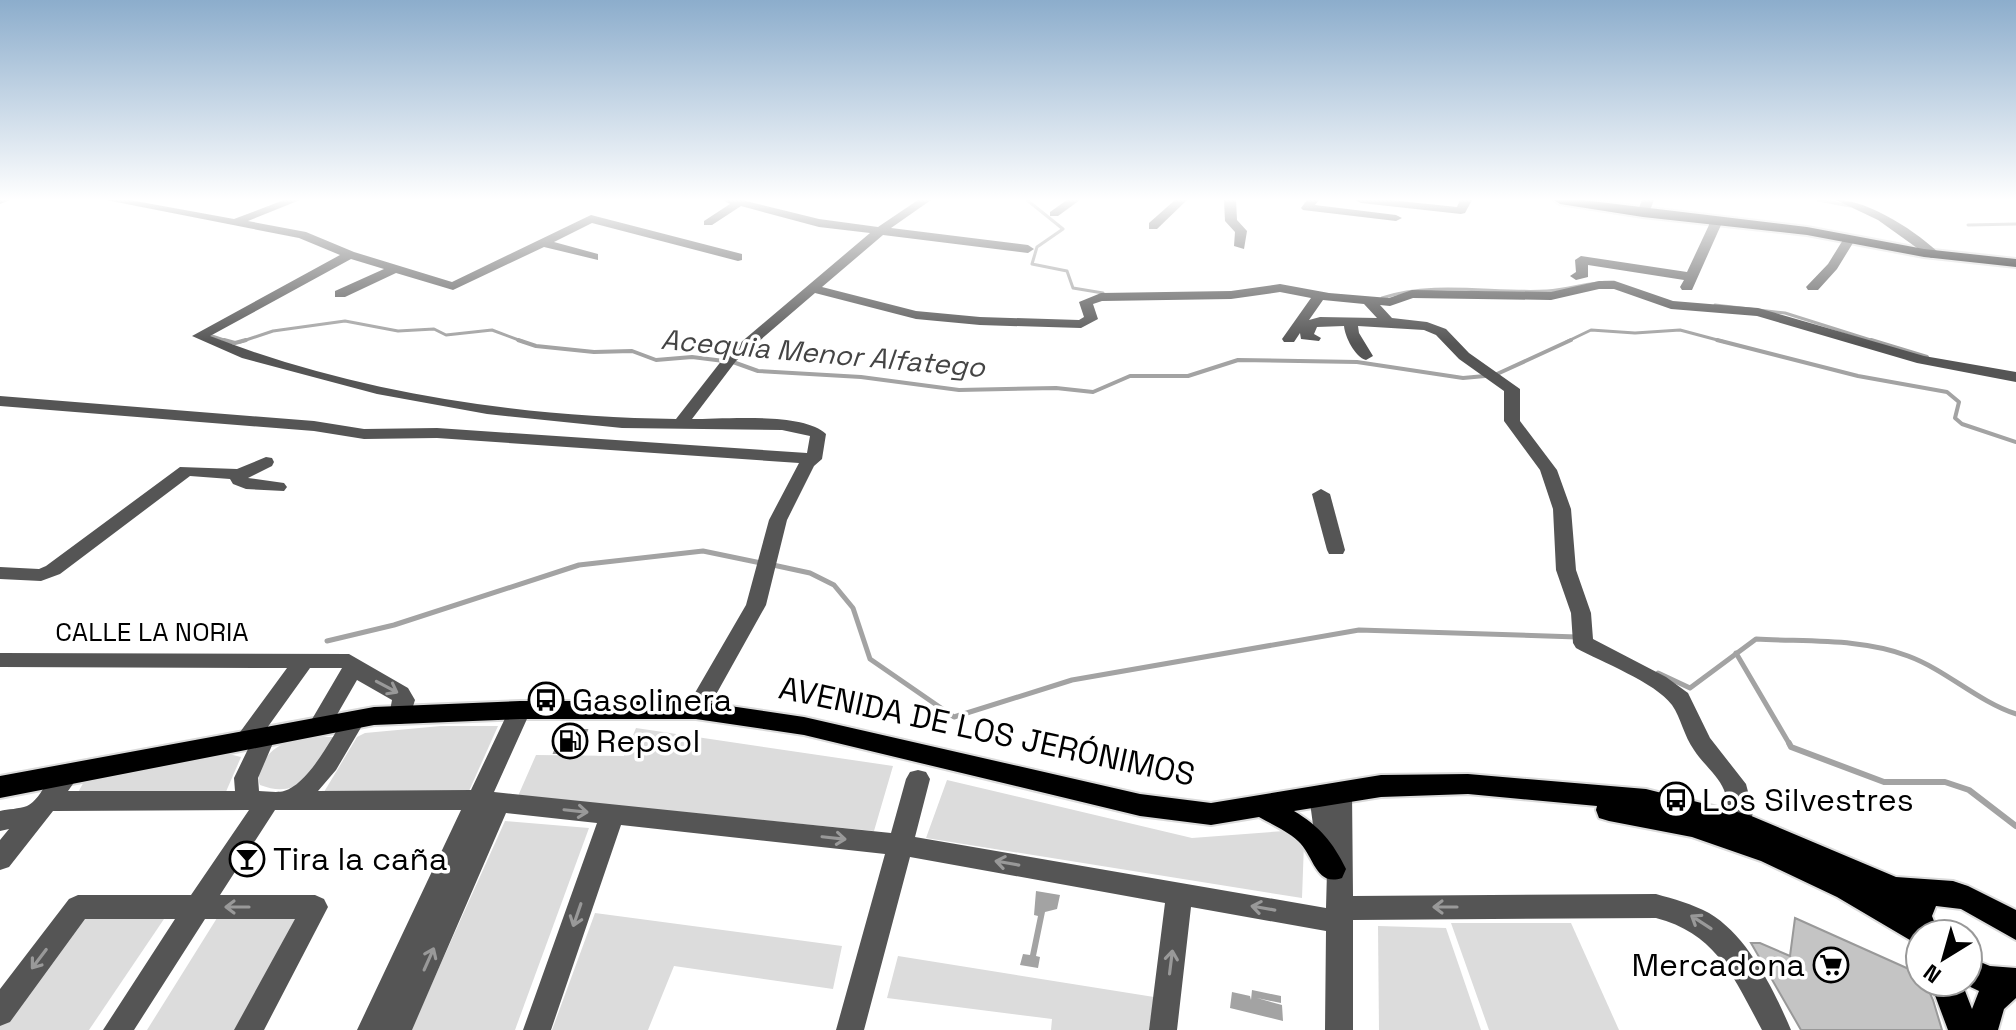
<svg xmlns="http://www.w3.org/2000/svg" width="2016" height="1030" font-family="'Space Grotesk',sans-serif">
<rect width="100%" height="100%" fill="#fff"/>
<g fill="#dcdcdc">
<path d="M441,726H498L469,791L324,792L357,737L365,733Z"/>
<path d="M636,728L893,766L874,831L518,796L536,755L624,756Z"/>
<path d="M323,737H336C319,768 301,801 260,785C257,777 259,774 262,766C274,739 296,741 323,737Z"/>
<path d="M221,752L241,757L225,794L76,796L86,778Z"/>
<path d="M947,780L1192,838L1284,831L1304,843L1302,898L926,838Z"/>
<path d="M505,821L589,828L515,1030H411Z"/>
<path d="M222,910L308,911L240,1030H147Z"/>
<path d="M595,913L842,946L833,989L674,966L648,1030H552Z"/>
<path d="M79,917L164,919L89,1030H0V1024Z"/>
<path d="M1451,923H1571L1619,1030H1489Z"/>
<path d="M1378,926L1446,928L1481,1030H1379Z"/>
<path d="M898,956L1154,997L1149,1030H1051L1052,1019L887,998Z"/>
</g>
<g fill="#a3a3a3">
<path d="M1036,891L1060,895L1057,909L1045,912L1036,956L1040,957L1038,968L1020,965L1023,954L1030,955L1038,916L1034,915Z"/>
<path d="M1252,990L1281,996V1003L1257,998L1282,1005L1283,1021L1230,1008L1232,992L1250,996L1251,1000Z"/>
</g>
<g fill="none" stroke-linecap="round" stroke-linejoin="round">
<g stroke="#a3a3a3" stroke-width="3">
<path d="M1027,200L1063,229L1037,247L1032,264L1067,271L1073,288L1103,293"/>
<path d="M1818,200L1850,206"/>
<path d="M1968,225L2016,224"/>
<path d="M1382,298C1434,281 1493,294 1547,291C1570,290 1590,281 1614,282"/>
<path d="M1715,305L1785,313L1877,342"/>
<path d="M209,335L230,342"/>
<path d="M240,342L273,331L345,321L398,331L434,329L446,335L492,330L524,342"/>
<path d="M1566,342L1591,330L1635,333L1680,330L1725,342"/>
</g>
<g stroke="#a3a3a3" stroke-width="4">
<path d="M224,340L235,343L246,340"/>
<path d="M518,340L536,346L594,352L632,351L656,360L692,357L724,361"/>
<path d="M1717,340L1858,376L1947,392L1959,402L1955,418L1962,424L2016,442"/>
<path d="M1871,340L1927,357"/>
<path d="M733,362L758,371L861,377L959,390L1056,388L1093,392L1130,376H1188L1238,360L1357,362L1463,378L1485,376"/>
<path d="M1497,374L1571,340"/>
</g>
<g stroke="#a3a3a3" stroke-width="5">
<path d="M773,565L810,573L834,585L853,608L870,659L954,717L1072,680L1359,630L1577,637"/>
<path d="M327,641L394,625L579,565L703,551L761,563"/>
<path d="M1736,653L1790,745"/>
<path d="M1658,673L1690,688L1756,639C1805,642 1862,638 1908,656C1946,670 1977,701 2016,714"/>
</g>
<path stroke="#a3a3a3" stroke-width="6" d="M1789,743L1791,747L1884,782H1945L1969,790L2016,826"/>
</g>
<g fill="#c4c4c4" stroke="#999" stroke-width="2">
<path d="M563,730H587L578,753H554Z"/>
<path d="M1795,918L1920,974V982H1925L1933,1000L1942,1030H1801L1751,943H1760L1790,956Z"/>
</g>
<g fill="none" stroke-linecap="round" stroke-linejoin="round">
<g stroke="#dbdbdb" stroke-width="4">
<g id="major">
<path d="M1554,200H1583L1807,227L1924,249L2016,259V267L1924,257L1807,235L1643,217L1560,204Z"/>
<path d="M520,701H696L804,717L1140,794L1211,803L1381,775L1468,774L1646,789L1749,815L1896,877L1953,881L1968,886L2016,910V940L1961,909L1936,906L1932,916L1939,934H1920V946L1837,897L1761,861L1692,837L1609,821L1599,818L1596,810L1597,806L1468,794L1381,797L1294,811C1319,826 1333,842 1346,869L1342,878C1315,887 1314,855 1298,841C1287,831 1271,824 1259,817L1211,825L1140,816L804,735L696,719H520L374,725L0,798V776L374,707Z"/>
<path d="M1968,957L1990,966L2016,968V998L2004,1009L1998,1030H1948L1930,982H1968ZM1962,983L1979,991L1972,1009Z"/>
</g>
</g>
<g fill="#555" fill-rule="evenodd">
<path d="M0,200H10L0,204Z"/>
<path d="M106,200H130L234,219L284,200H300L248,221L306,232L354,252L452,282L591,215L742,254V260L738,261L592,223L554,242L598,254V260L544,247L453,290L396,273L345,297H335V291L384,269L351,259L210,336C356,393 520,417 676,419L726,355L870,233L819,227L741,206L712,225H704V221L730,204L723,200H742L819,219L878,227L918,200H931L891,228L1028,245L1034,249L1028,253L883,235L822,287L916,311L980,317L1079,320L1084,317L1079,302L1101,293L1231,291L1280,284L1329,293L1389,298L1412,290L1551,292L1599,281H1615L1673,301L1758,308L1924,356L2016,372V382L1917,363L1757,316L1671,309L1614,289H1599L1551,300L1413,298L1390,306L1380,305L1392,318L1427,322L1446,329L1469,353L1520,389V421L1557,470L1571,509L1576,570L1591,613L1593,639L1666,677L1688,693L1710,738L1746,784L1753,811L1751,822L1758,835L1755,842L1746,845L1737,842C1724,819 1732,811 1724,790C1718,775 1702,763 1694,750C1684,736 1681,718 1672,705C1655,682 1601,662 1576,648L1573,643L1571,613L1556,570L1553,509L1540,470L1504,421V391L1459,359L1436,335L1424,330L1358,326L1359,333L1373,356L1366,360C1355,357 1345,337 1344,326L1317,327L1314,334L1321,338L1319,341L1301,339L1300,333L1294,342H1284L1282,339L1311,298L1280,292L1231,299L1102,301L1093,304L1098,319L1081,328L980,325L916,319L815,293L736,361L692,419C724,419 804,412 826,434L822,459L814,466L787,520L766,605L704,716L696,718L688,716L685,710L746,605L769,520L799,463L437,438L364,439L314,431L0,406V396L314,421L364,429L437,428L807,453L810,436L782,430L622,428L487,414L377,394L242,358L192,336L340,255L299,238ZM1323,300L1364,304L1377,318L1320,317L1309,320Z"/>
<path d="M1067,200H1080L1058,216H1050V212Z"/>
<path d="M1175,200H1187L1157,229H1149V223Z"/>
<path d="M1224,200H1236L1237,220L1247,231L1244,249L1234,246L1235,232L1225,221Z"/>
<path d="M1307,200H1319L1315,205L1396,215L1402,218L1396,221L1303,210L1301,208Z"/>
<path d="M1355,200H1390L1457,207L1460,200H1472L1465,213L1461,214L1361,203Z"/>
<path d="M1642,200H1654L1649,213L1643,216L1637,213Z"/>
<path d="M1836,200C1868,199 1919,233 1941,255L1931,258L1878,220Z"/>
<path d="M1709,218H1717L1721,225L1692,290H1682L1680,287L1684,280L1588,265V277L1576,280L1570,276L1576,272L1575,260L1581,256L1687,272L1709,225Z"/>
<path d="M1846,235L1856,238L1837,269L1818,290H1808L1806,287L1828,264Z"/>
<path d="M266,457L272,458L274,462L272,466L248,478L284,483L287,487L284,491L246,489L233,484L230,479L190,476L60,574L41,581L0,579V567L39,569L46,566L180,467L237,469Z"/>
<path d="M1321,489L1330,494L1345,550L1343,554H1329L1327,550L1312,494Z"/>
<path d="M0,653L349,654L408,688L415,700L408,722L400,724L392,722L389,716L392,700L357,680L327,732L319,734L311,732L308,726L342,668H310L267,728L273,730L276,736L258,778L259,791C266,791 277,793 284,791C309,784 334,734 347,713L355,711L363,713L366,719L336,770L318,791L471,790L509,710L512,704L520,702L528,704L531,710L494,792L891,833L906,779L910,772L918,770L926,772L930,779L915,837L1326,908L1327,871L1322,870L1318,862L1309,795L1313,788L1321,785L1330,789L1340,782L1348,785L1352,792L1353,896L1656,894C1674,899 1692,904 1709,913C1748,936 1774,990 1791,1030H1762C1734,978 1717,934 1656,918L1353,920V1030H1325L1326,931L1191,907L1177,1030H1149L1165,903L910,857L864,1030H836L885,854L621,825L551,1030H523L597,823L506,813L412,1030H357L461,810H275L220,895H315L324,899L328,907L264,1030H234L295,919H205L134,1030H103L175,919H85L10,1022L0,1026V989L69,899L78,895H191L249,810L53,811L9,867L0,870V840L9,829L0,831V811C8,809 19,809 27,806C46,797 50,759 76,767L80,774L68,791H235L234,778L249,747L238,745L235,739L287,668L0,667Z"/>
</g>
<use href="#major" fill="#000" fill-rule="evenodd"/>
</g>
<defs><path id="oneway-shaft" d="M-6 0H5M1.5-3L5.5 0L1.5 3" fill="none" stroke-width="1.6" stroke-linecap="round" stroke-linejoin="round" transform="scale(2)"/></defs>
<g stroke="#999">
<use href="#oneway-shaft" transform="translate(387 687) rotate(28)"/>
<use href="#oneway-shaft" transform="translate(576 811) rotate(6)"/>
<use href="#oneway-shaft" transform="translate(834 838) rotate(6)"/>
<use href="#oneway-shaft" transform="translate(1007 863) rotate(-170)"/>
<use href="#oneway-shaft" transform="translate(237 907) rotate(180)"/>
<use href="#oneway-shaft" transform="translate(1445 907) rotate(180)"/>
<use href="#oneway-shaft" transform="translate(1263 908) rotate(-170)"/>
<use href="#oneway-shaft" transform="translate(577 915) rotate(109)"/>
<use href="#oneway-shaft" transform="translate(1701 922) rotate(-147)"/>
<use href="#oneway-shaft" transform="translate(39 959) rotate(127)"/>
<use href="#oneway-shaft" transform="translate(429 959) rotate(-66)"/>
<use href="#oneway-shaft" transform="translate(1171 962) rotate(-83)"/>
</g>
<linearGradient id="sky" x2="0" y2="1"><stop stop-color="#8cadcc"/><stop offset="0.58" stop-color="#fff"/><stop offset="1" stop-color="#fff" stop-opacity="0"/></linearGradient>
<rect width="2016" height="344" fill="url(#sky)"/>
<defs>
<g id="bus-ring" transform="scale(1.8)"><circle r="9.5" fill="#fff" stroke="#000" stroke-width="1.5"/><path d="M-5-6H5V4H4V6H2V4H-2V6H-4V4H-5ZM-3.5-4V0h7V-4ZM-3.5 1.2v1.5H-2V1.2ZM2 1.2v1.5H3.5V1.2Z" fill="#000"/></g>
<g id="fuel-ring" transform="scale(1.8)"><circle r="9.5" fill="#fff" stroke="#000" stroke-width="1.5"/><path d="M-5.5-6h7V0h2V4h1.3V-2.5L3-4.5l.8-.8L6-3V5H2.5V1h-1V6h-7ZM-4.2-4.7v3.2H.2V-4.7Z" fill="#000"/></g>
<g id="bar-ring" transform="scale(1.8)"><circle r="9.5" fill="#fff" stroke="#000" stroke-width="1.5"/><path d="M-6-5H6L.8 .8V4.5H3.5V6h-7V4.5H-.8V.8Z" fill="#000"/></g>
<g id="supermarket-ring" transform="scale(1.8)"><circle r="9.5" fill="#fff" stroke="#000" stroke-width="1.5"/><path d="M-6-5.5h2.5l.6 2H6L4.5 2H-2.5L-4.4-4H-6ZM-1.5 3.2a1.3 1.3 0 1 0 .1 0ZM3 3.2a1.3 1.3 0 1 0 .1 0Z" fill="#000"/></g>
</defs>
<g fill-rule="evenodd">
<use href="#bus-ring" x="546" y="700"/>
<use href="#fuel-ring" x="570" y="741"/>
<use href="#bus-ring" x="1676" y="800"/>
<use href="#bar-ring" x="247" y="859"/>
<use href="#supermarket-ring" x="1831" y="965"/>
</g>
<g text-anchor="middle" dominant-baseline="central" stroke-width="7" stroke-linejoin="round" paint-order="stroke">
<g font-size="26" fill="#000" stroke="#fff">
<text x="152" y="632">CALLE LA NORIA</text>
</g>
<g font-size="28" font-style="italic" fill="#444" stroke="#fff">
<text transform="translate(823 353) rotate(5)">Acequia Menor Alfatego</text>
</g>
<g font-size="32" fill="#000" stroke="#fff" text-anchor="start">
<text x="572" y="700">Gasolinera</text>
<text x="596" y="741">Repsol</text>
<text x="1702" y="800">Los Silvestres</text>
<text x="273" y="859">Tira la caña</text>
<text x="1805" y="965" text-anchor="end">Mercadona</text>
</g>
<g font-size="32" fill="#000" stroke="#fff">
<text transform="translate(987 731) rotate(12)">AVENIDA DE LOS JERÓNIMOS</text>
</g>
</g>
<g transform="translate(1944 958) rotate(217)"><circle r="38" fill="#ffffff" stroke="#999999" stroke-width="2"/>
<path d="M0-6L14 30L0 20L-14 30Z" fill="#000000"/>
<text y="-12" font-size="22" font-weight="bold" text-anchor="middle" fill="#000000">N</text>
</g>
</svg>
